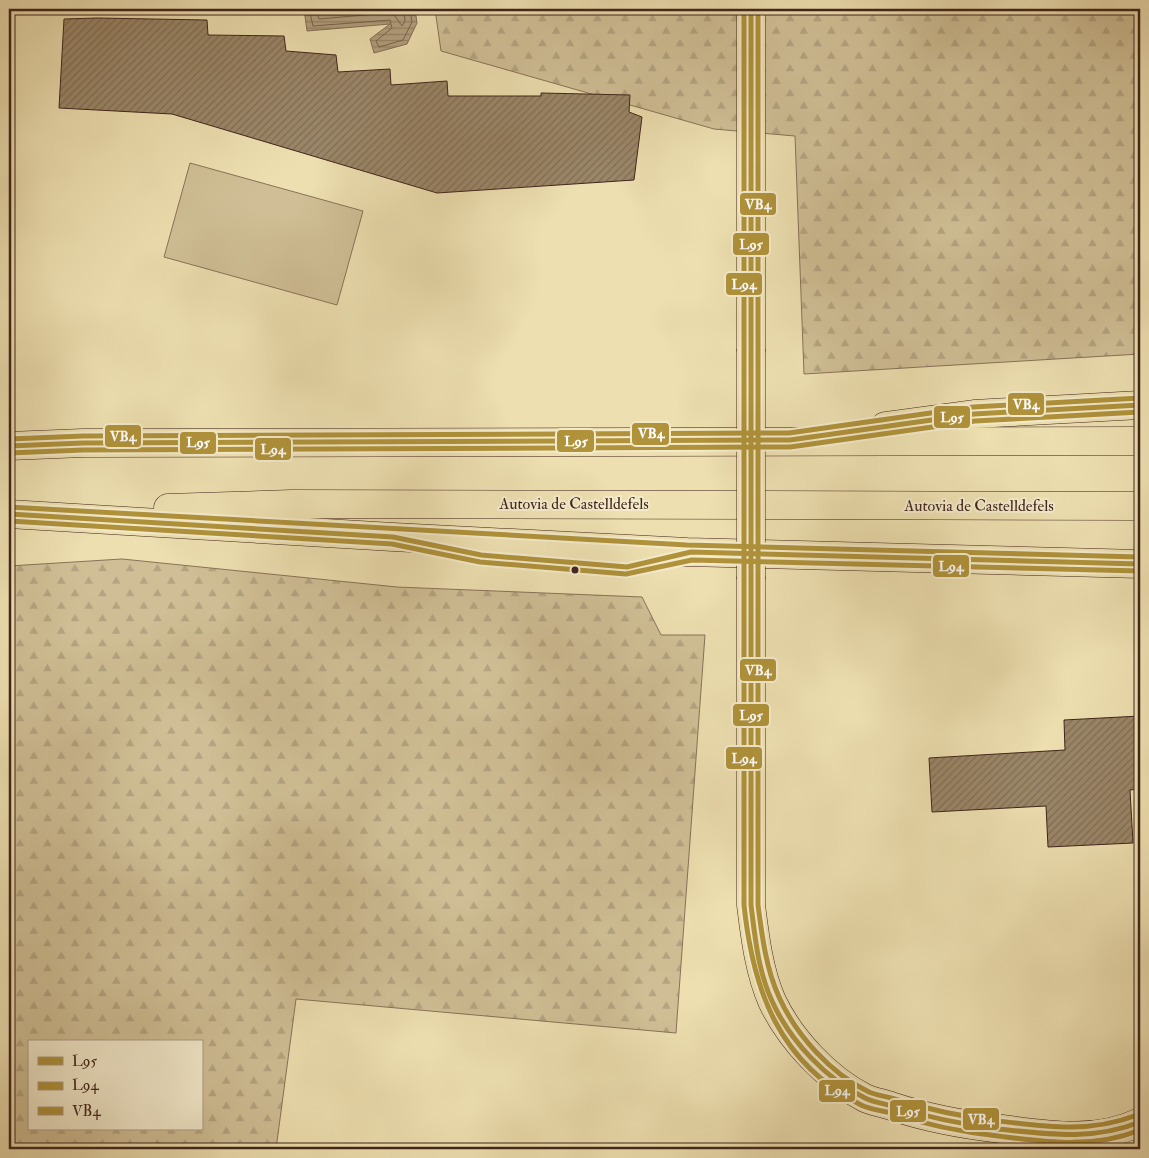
<svg xmlns="http://www.w3.org/2000/svg" width="1149" height="1158" font-family="'IM FELL Double Pica',serif">
<defs>
<pattern id="forest-firs" width="22" height="20" patternUnits="userSpaceOnUse" patternTransform="scale(1.25)"><rect width="22" height="20" fill="#d0bf96"/><path d="M5 1l3.5 6h-7zM16 11l3.5 6h-7z" fill="#b4a481"/></pattern>
<pattern id="water-rules" width="6" height="5" patternUnits="userSpaceOnUse" patternTransform="scale(1.25)"><rect width="6" height="5" fill="#b2a07d"/><path d="M0 2.5h6" fill="none" stroke="#928266"/></pattern>
<pattern id="building-hatch" width="6" height="6" patternUnits="userSpaceOnUse" patternTransform="scale(1.25)"><rect width="6" height="6" fill="#9a8668"/><path d="M-1 1l2-2M0 6l6-6M5 7l2-2" fill="none" stroke="#7f6d55"/></pattern>
</defs>
<rect width="100%" height="100%" fill="#eddfb0"/>
<filter id="stains"><feTurbulence type="fractalNoise" baseFrequency=".004" numOctaves="4"/><feColorMatrix values="0 0 0 0 .2 0 0 0 0 .09 0 0 0 0 .02 0 0 0 .5 -.17"/></filter>
<radialGradient id="worn" r=".72"><stop offset=".6" stop-color="#630" stop-opacity="0"/><stop offset="1" stop-color="#630" stop-opacity=".3"/></radialGradient>
<path fill="#d0bf96" stroke="#887258" d="M190,163L363,211L337,305L164,257Z"/>
<g fill="url(#forest-firs)" stroke="#887258" fill-rule="evenodd">
<path d="M435,9H1140V354L804,374L795,136L714,129L441,51Z"/>
<path d="M122,559L397,587L642,597L661,635H705L676,1033L296,999L276,1149H9V566ZM29,1042H201V1129H29Z"/>
</g>
<path fill="url(#water-rules)" stroke="#846f55" d="M304,9H415L417,23L407,44L374,53L370,39L390,24L307,31Z"/>
<g fill="none" stroke-linecap="round" stroke-linejoin="round">
<g stroke="#79624c" stroke-width="1">
<path d="M309,9L313,26L390,20L392,28L376,41L379,47L403,40L412,22L410,9"/>
<path d="M316,9L319,19L388,13L395,16L402,26L405,21L404,9"/>
</g>
</g>
<g fill="url(#building-hatch)" stroke="#40251a">
<path d="M98,18L207,20L208,35L284,36L286,51L336,55L338,72L390,69L391,85L447,81L448,96H541V93L630,95L629,112L642,117L634,180L437,193L172,114L59,108L64,19Z"/>
<path d="M1140,716V789L1130,790L1133,843L1048,847L1046,806L932,812L929,758L1065,750L1064,720Z"/>
</g>
<g fill="none" stroke-linecap="round" stroke-linejoin="round">
<g stroke="#6b5440" stroke-width="19">
<path id="lane" d="M457,550L481,555L627,567L664,558"/>
</g>
<g stroke="#40251a" stroke-width="29">
<g id="highway">
<path d="M751,9V349"/>
<path d="M885,426L974,414L1140,405"/>
<path d="M9,446L83,443L1140,441"/>
<path d="M168,508L292,504L1140,506"/>
<path d="M9,514L393,537L687,552L1140,564"/>
<path d="M751,579V905C755,937 759,971 772,1001C790,1039 827,1079 865,1098C873,1102 883,1103 891,1106C927,1118 964,1125 1002,1129C1049,1135 1096,1143 1140,1122"/>
</g>
</g>
<use href="#lane" stroke="#f3eacc" stroke-width="18"/>
<use href="#highway" stroke="#eddfb0" stroke-width="28"/>
<g stroke="#40251a" stroke-width="29" stroke-linecap="butt">
<path id="highway-bridge" d="M751,349V579"/>
</g>
<use href="#highway-bridge" stroke="#eddfb0" stroke-width="28"/>
<g stroke="#f3eacc" stroke-width="9">
<g id="bus-1">
<path d="M751,9V905C755,937 758,971 772,1001C790,1041 826,1079 865,1098C873,1102 882,1103 891,1106C926,1117 961,1124 998,1129C1047,1134 1093,1141 1140,1122"/>
<path d="M9,446L83,443L790,440L974,414L1140,405"/>
<path d="M9,514L393,537L481,555L627,567L691,552L1140,564"/>
</g>
</g>
<g stroke="#f3eacc" stroke-width="9">
<g id="bus-2">
<path d="M744,9V905C753,991 779,1063 861,1105C869,1109 878,1110 887,1112C923,1124 960,1132 998,1136C1047,1142 1093,1149 1140,1130"/>
<path d="M9,453L83,450L790,447L975,421L1140,412"/>
<path d="M9,521L392,544L480,562L626,574L692,560L1140,571"/>
</g>
</g>
<g stroke="#f3eacc" stroke-width="9">
<g id="bus-3">
<path d="M758,9V905C762,936 766,968 779,997C796,1035 831,1074 869,1092C876,1095 884,1096 891,1098C926,1109 962,1117 999,1121C1047,1127 1091,1133 1137,1115"/>
<path d="M9,439L83,436L789,433L973,407L1140,398"/>
<path d="M9,507L687,545L1140,557"/>
</g>
</g>
<use href="#bus-1" stroke="#af923a" stroke-width="5"/>
<use href="#bus-2" stroke="#af923a" stroke-width="5"/>
<use href="#bus-3" stroke="#af923a" stroke-width="5"/>
</g>
<circle fill="#40251a" stroke="#f3eacc" stroke-width="2" cx="575" cy="570" r="4.5"/>
<g text-anchor="middle" dominant-baseline="central" stroke-width="4" stroke-linejoin="round" paint-order="stroke">
<g font-size="16" fill="#40251a" stroke="#f3eacc">
<text x="574" y="504">Autovia de Castelldefels</text>
<text x="979" y="506">Autovia de Castelldefels</text>
</g>
</g>
<g stroke="#f3eacc" stroke-width="2">
<rect x="739" y="192" width="38" height="24" rx="5" fill="#af923a"/>
<rect x="732" y="232" width="38" height="24" rx="5" fill="#af923a"/>
<rect x="725" y="272" width="38" height="24" rx="5" fill="#af923a"/>
<rect x="1007" y="392" width="38" height="24" rx="5" fill="#af923a"/>
<rect x="933" y="405" width="38" height="24" rx="5" fill="#af923a"/>
<rect x="631" y="422" width="39" height="24" rx="5" fill="#af923a"/>
<rect x="104" y="424" width="38" height="24" rx="5" fill="#af923a"/>
<rect x="556" y="429" width="39" height="24" rx="5" fill="#af923a"/>
<rect x="179" y="431" width="38" height="24" rx="5" fill="#af923a"/>
<rect x="254" y="437" width="38" height="24" rx="5" fill="#af923a"/>
<rect x="932" y="554" width="38" height="24" rx="5" fill="#af923a"/>
<rect x="739" y="658" width="38" height="24" rx="5" fill="#af923a"/>
<rect x="732" y="703" width="38" height="24" rx="5" fill="#af923a"/>
<rect x="725" y="746" width="38" height="24" rx="5" fill="#af923a"/>
<rect x="818" y="1079" width="38" height="24" rx="5" fill="#af923a"/>
<rect x="889" y="1099" width="38" height="24" rx="5" fill="#af923a"/>
<rect x="962" y="1107" width="38" height="24" rx="5" fill="#af923a"/>
</g>
<g font-size="14" text-anchor="middle" font-weight="bold" fill="#fff">
<text x="758" y="209">VB4</text>
<text x="751" y="249">L95</text>
<text x="744" y="289">L94</text>
<text x="1026" y="409">VB4</text>
<text x="952" y="422">L95</text>
<text x="651" y="438">VB4</text>
<text x="123" y="441">VB4</text>
<text x="576" y="446">L95</text>
<text x="198" y="447">L95</text>
<text x="273" y="454">L94</text>
<text x="951" y="571">L94</text>
<text x="758" y="675">VB4</text>
<text x="751" y="720">L95</text>
<text x="744" y="763">L94</text>
<text x="837" y="1095">L94</text>
<text x="908" y="1116">L95</text>
<text x="981" y="1124">VB4</text>
</g>
<rect width="1149" height="1158" fill="none" stroke="#eddfb0" stroke-width="30"/>
<rect x="10" y="10" width="1129" height="1138" fill="none" stroke="#40251a" stroke-width="2.5"/>
<rect x="15" y="15" width="1119" height="1128" fill="none" stroke="#40251a"/>
<rect x="28" y="1040" width="175" height="90" fill="#f3eacc" stroke="#ab9b85"/>
<rect x="38" y="1057" width="25" height="8" fill="#af923a" stroke="#ab9b85"/>
<text x="72" y="1066" font-size="15" fill="#40251a">L95</text>
<rect x="38" y="1082" width="25" height="8" fill="#af923a" stroke="#ab9b85"/>
<text x="72" y="1090" font-size="15" fill="#40251a">L94</text>
<rect x="38" y="1107" width="25" height="8" fill="#af923a" stroke="#ab9b85"/>
<text x="72" y="1116" font-size="15" fill="#40251a">VB4</text>
<rect width="100%" height="100%" filter="url(#stains)"/>
<rect width="100%" height="100%" fill="url(#worn)"/>
</svg>
